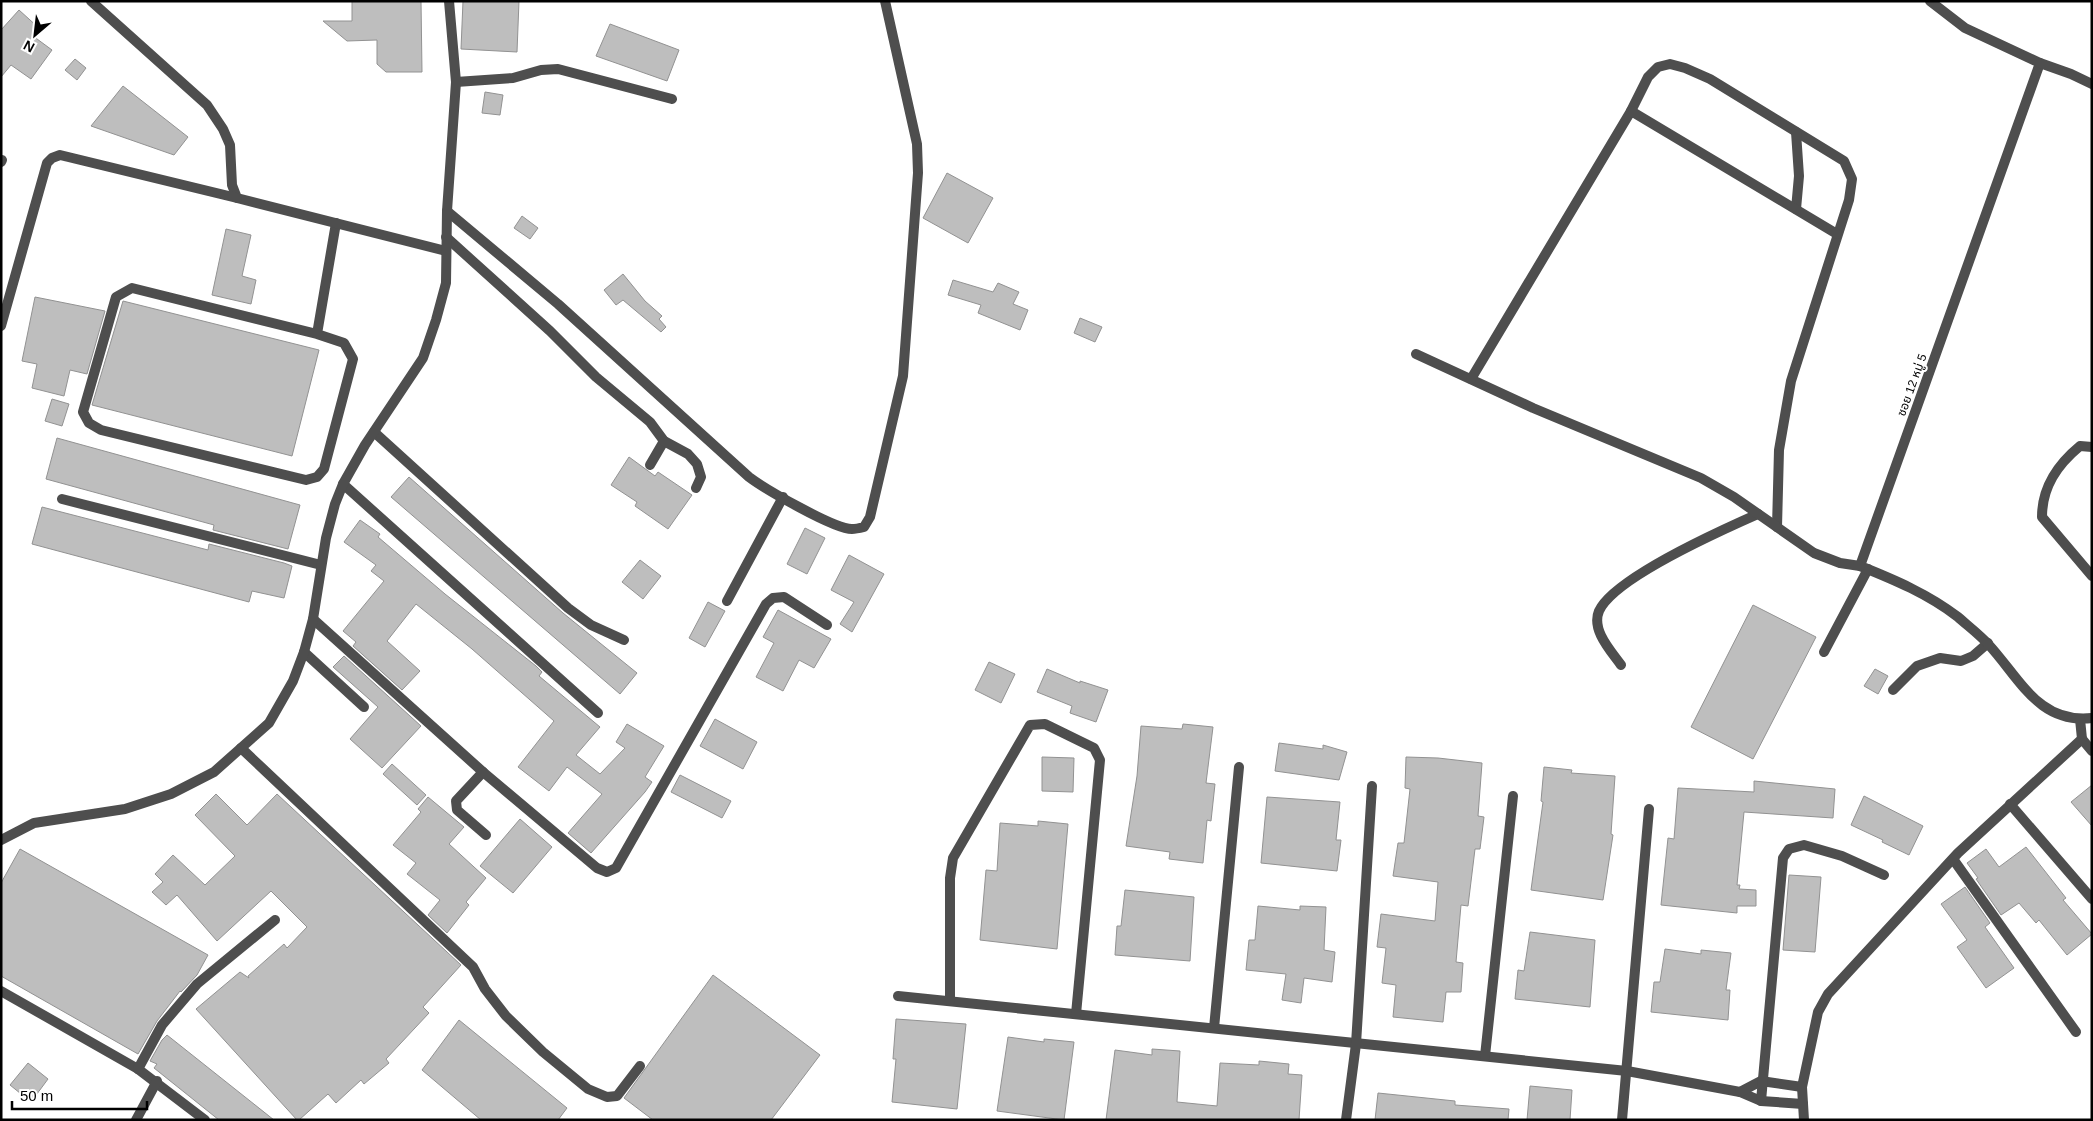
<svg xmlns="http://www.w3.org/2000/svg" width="2093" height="1121" font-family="Helvetica,'Noto Sans Thai',sans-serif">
<rect width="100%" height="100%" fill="#fff"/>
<g fill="#bebebe" stroke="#929292">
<path d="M352,1H421L422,72H386L377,64V40L347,41L323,21H352Z"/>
<path d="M463,1H519L517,52L461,49Z"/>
<path d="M19,10L40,29L33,36L52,50L31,79L11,65L1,77V30Z"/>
<path d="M610,24L679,50L667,81L596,56Z"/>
<path d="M75,59L86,68L77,80L65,70Z"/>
<path d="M123,86L188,137L174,155L91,126Z"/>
<path d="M485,92L503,95L500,115L482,113Z"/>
<path d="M947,173L993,198L968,243L923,218Z"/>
<path d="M522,216L538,228L530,239L514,228Z"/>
<path d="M226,229L251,235L242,276L256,280L251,304L212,295Z"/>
<path d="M623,274L645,301L662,316L659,319L666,327L661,332L623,300L616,305L604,290Z"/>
<path d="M953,280L993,292L998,283L1019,292L1013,304L1028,310L1020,330L978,313L981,305L948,295Z"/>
<path d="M35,297L105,311L87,374L70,370L64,396L32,388L37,364L22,361Z"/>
<path d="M123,301L319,350L292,456L92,405Z"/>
<path d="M1080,318L1102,327L1095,342L1074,333Z"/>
<path d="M52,399L69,404L62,426L45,421Z"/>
<path d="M57,438L300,505L288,549L213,530L214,525L46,479Z"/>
<path d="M629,457L655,476L658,472L692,495L668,529L635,506L637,502L611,485Z"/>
<path d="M409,477L563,613L637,673L620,694L391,497Z"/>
<path d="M42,507L208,550L209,544L284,563L292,566L284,598L252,591L249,602L32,544Z"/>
<path d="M360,520L380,534L378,537L445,594L536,666L542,672L539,676L600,727L576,755L600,774L625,748L616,742L627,724L664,746L645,777L652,782L645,792L591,853L568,833L602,794L567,767L549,791L518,767L554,721L472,649L416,604L387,641L420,671L402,690L353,646L356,642L343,631L384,581L371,571L376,565L344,542Z"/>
<path d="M805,528L825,538L807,574L787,564Z"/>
<path d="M849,555L884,574L852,632L840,624L854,602L831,590Z"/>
<path d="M640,560L661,576L643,599L622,582Z"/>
<path d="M708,602L725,611L705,647L689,638Z"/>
<path d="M1753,605L1816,637L1753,759L1691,727Z"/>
<path d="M778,610L831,639L814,668L799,660L783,691L756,677L774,643L763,637Z"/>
<path d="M344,656L421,726L382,768L350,739L378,707L333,667Z"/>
<path d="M989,662L1015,674L1001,703L975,690Z"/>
<path d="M1047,669L1080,683V681L1108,690L1096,722L1070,713L1072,706L1037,692Z"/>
<path d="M1875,669L1888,676L1878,694L1864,686Z"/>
<path d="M715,719L757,742L743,769L700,746Z"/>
<path d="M1183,724L1213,727L1206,783L1215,784L1211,821L1207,820L1203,863L1169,859L1170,852L1126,846L1137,776L1141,726L1182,729Z"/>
<path d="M1279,743L1323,749V745L1347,752L1339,780L1275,771Z"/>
<path d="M1042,757L1074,758L1073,792L1042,791Z"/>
<path d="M1406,757L1438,758L1482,763L1478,816L1484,817L1480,849H1475L1468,906L1461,905L1456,962L1463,963L1461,992H1446L1443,1022L1393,1017L1396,985L1382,983L1386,948L1377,947L1381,914L1435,921L1438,882L1393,876L1398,843H1404L1410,789L1405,788Z"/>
<path d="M392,764L426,795L417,805L383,774Z"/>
<path d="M1544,767L1572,770L1571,773L1615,776L1611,834L1613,835L1603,900L1531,890L1543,802L1541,801Z"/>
<path d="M680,775L731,801L722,818L671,792Z"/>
<path d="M1754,781L1835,789L1833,818L1744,812L1737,885H1740L1739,889L1756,890V906H1737V913L1661,905L1668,838L1674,839L1678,788L1754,792Z"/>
<path d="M2092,785V826L2071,802Z"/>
<path d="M216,794L247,825L277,794L461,965L423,1007L429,1013L386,1059L389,1063L364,1084L361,1080L336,1103L328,1094L299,1120H297L196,1009L240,972L249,978L248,976L284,944L287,948L307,927L271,891L217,941L177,895L166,905L152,892L163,882L155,874L173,855L205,885L235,856L195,815Z"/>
<path d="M1864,796L1923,826L1909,855L1882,842L1883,840L1851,825Z"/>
<path d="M428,797L464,827L449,844L486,878L466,902L469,905L447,933L428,915L440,900L407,874L416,863L393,845L421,812L418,809Z"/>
<path d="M1267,797L1340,802L1336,840H1341L1337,871L1261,863Z"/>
<path d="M520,819L552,847L513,893L480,866Z"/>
<path d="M1038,821L1068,824L1057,949L980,940L986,870L997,871L1000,823L1038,826Z"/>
<path d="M2026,847L2066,898L2063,900L2092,934L2067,955L2039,920L2036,923L2019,903L2001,915L1976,879L1978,878L1967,863L1986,849L1999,867Z"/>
<path d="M20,849L208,955L197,975L181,992L180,991L157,1021L138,1054L1,976V883Z"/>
<path d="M1789,875L1821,877L1815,952L1783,950Z"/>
<path d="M1965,887L1990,923L1985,927L2014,968L1986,988L1957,947L1967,940L1941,904Z"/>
<path d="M1125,890L1194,897L1190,961L1115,955L1117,926H1121Z"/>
<path d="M1258,906L1300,910V906L1326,907L1324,950L1335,952L1332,982L1304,978L1301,1003L1282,1000L1286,974L1246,970L1249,940H1255Z"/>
<path d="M1530,932L1595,940L1590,1007L1515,999L1518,970L1524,971Z"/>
<path d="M1665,949L1701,954V950L1731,953L1726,990H1730L1728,1020L1651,1012L1654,982H1660Z"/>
<path d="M713,975L820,1055L771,1120H653L624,1098Z"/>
<path d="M896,1019L966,1024L957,1109L892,1102L896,1059H893Z"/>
<path d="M459,1020L567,1108L558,1120H481L422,1070Z"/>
<path d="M167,1035L274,1120H219L154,1068L157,1064L150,1061L162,1040Z"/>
<path d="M1008,1037L1044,1042V1039L1074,1042L1064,1120L997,1111Z"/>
<path d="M1152,1049L1180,1051L1177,1102L1217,1106L1220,1063L1259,1065V1061L1289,1064L1288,1074L1302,1075L1299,1120H1106L1115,1050L1152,1055Z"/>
<path d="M28,1063L48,1079L31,1102L10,1085Z"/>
<path d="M1530,1086L1572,1090L1570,1120H1527Z"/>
<path d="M1378,1093L1455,1101V1105L1509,1109L1508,1120H1375Z"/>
</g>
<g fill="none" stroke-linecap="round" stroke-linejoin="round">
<g stroke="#4e4e4e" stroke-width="10">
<path d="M1,162L2,160"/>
<path d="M317,334L344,343L353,359L324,469L317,477L306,480L101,430L89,423L83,412L116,297L132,288L317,334L336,223"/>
<path d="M374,432L568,608L591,625L624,640"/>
<path d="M2092,447L2080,446C2057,465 2042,487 2042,517L2092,576"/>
<path d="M650,465L664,441"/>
<path d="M62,499L321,565"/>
<path d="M727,601L783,497"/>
<path d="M304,652L364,707"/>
<path d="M1824,652L1868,569"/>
<path d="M1621,665C1611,651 1591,630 1599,611C1614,578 1724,529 1758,514"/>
<path d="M1893,690L1917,666L1940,658L1961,661L1973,656L1988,643"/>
<path d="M241,748L473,967L485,989L506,1016L543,1052L588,1089L607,1097L617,1096L640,1066"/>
<path d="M483,772L456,801L457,810L486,835"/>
<path d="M1,991L138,1069L205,1120"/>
<path d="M138,1069L162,1025L197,984L275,920"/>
<path d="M136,1120L157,1081"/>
</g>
<g stroke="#4e4e4e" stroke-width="10">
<path d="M91,1L207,105L223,129L230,145L232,185L237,198L446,251"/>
<path d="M1930,1L1965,28L2040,63L1860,566C1895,580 1928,594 1958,617C1968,626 1980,635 1989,645C2020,679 2039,724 2092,718"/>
<path d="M2040,63L2071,74L2092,84"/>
<path d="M456,82L513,78L541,70L558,69L672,99"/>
<path d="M1631,111L1648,77L1658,67L1670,64L1685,68L1710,79L1844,161L1852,179L1849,200L1791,381L1779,450L1777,527"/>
<path d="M1796,209L1799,176L1796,132"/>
<path d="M447,211L558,304L749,477C765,489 834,529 852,529C856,529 860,528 864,527L870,517L903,376L918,173L917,144L885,1"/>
<path d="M446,237L550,331L596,377L650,422L664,441L688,454L697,464L701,477L696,488"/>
<path d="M1,326L47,163L52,158L60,155L237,198"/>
<path d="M1416,354L1533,408L1701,478L1734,497L1814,553L1840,563L1860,566"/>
<path d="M1471,379L1631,111L1837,234"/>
<path d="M343,484L598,713"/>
<path d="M313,619L483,772L597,868L607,872L616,868L766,604L773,598L784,597L827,625"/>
<path d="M2082,739L2092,751"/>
<path d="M2010,804L2092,899"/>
<path d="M1,840L34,823L125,809L171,794L214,772L269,723L293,681L304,652L313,619L326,538L335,504L343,484L365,445L423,358L436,320L446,283L447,211L456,82L449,1"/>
<path d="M1953,859L2076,1032"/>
<path d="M898,996L1627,1071L1740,1092L1761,1101L1803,1104"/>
<path d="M950,1001V878L953,858L1030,725L1045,724L1094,748L1100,760L1076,1014"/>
<path d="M1214,1028L1239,767"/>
<path d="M1485,1056L1513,796"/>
<path d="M1740,1092L1761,1081L1802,1087"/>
<path d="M1761,1101L1783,858L1789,849L1804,845L1842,856L1884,875"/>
<path d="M1346,1120L1356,1044L1372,786"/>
<path d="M1622,1120L1649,809"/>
<path d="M1804,1120L1802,1087L1818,1012L1828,994L1958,853L2082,739L2080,719"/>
</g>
</g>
<g text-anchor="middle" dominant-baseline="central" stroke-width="4" stroke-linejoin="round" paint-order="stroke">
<g font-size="12" fill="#000" stroke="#fff">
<text transform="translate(1912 385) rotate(-70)">ซอย 12 หมู่ 5</text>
</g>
</g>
<rect width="2093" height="1121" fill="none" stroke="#000000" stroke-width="5"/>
<g transform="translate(35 35) rotate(208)" stroke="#ffffff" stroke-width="4" paint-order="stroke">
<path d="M0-4L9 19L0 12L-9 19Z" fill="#000000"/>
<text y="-8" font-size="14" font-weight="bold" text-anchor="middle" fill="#000000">N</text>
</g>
<path d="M12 1101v8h135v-8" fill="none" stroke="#000000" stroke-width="2.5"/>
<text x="20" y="1101" font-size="15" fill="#000000" stroke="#ffffff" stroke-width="4" paint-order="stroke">50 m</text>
</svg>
